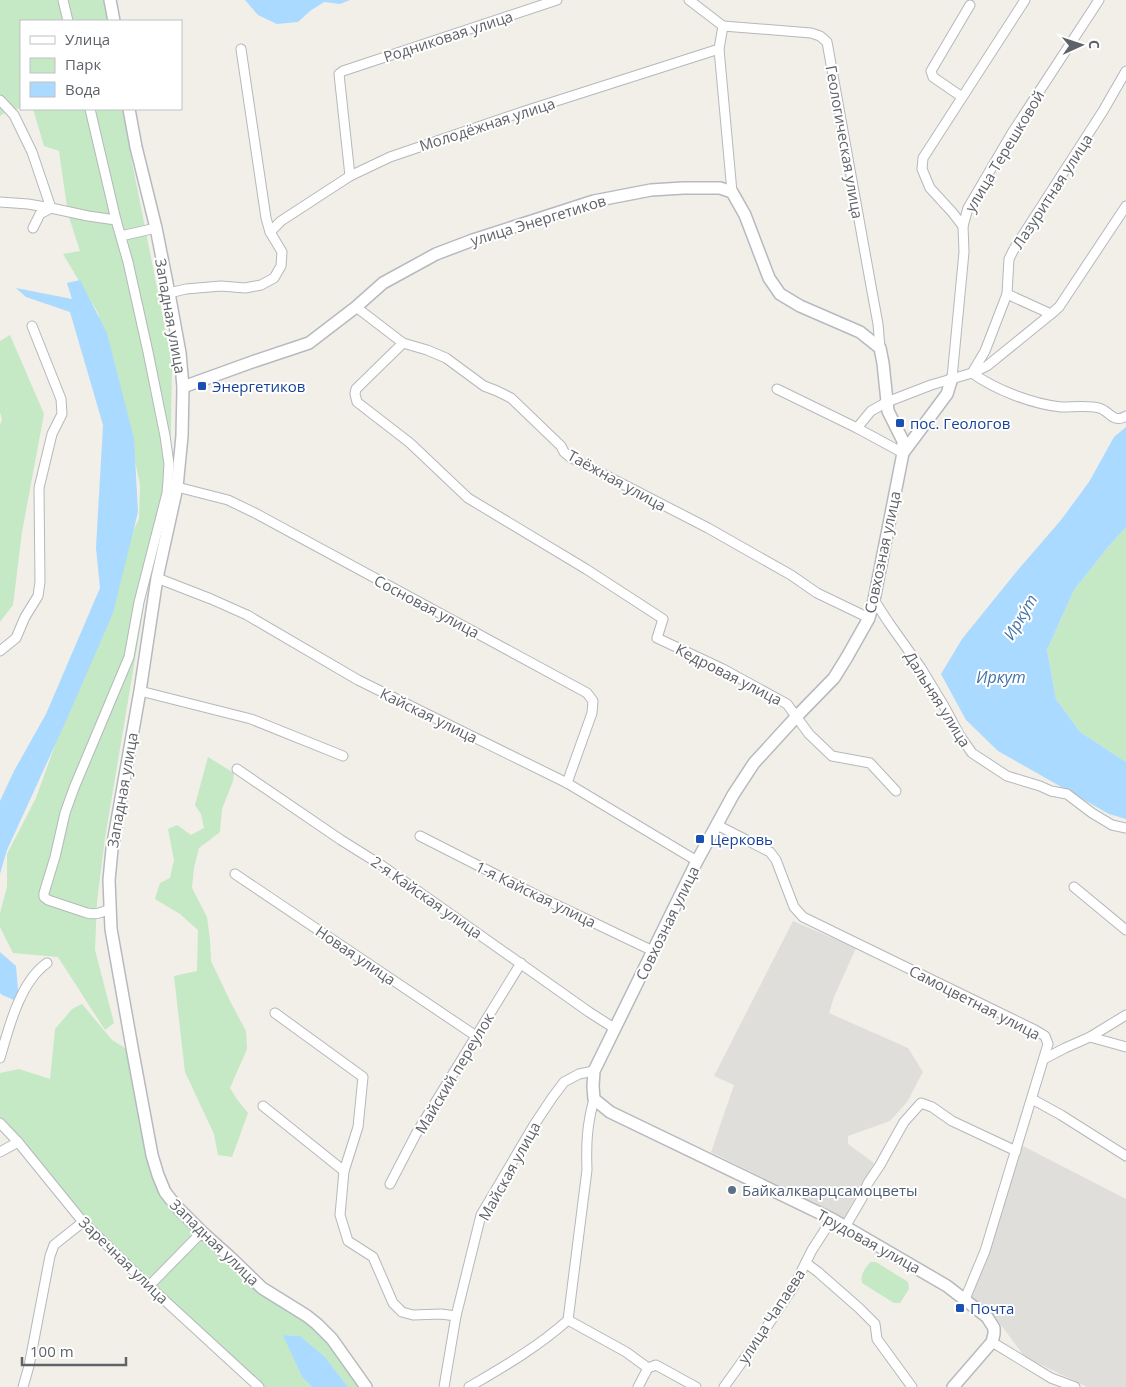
<svg xmlns="http://www.w3.org/2000/svg" width="1126" height="1387" font-family="'Open Sans',sans-serif">
<rect width="100%" height="100%" fill="#f1efe8"/>
<g fill="#e0deda">
<path d="M793,921L856,948L834,997L829,1013L908,1048L923,1072L907,1102L890,1121L848,1136V1144L874,1163L844,1218L711,1152L734,1085L714,1076Z"/>
<path d="M1023,1146L1126,1199V1387H1087L1025,1357L998,1321L972,1297Z"/>
</g>
<g fill="#c5e8c5">
<path d="M0,0H104L108,21H21V108L8,111L0,116Z"/>
<path d="M33,109H123L132,162L172,363L170,481L151,564L105,838L97,902L95,950L114,1023L105,1030L58,957L13,953L0,927V913L7,887V854L36,798L130,537L139,519L140,485L121,394L98,313L63,254L80,251L68,214L59,151L44,146Z"/>
<path d="M10,335L44,414L22,532L13,605L0,622V425L2,420L0,412V341Z"/>
<path d="M1126,527V762L1080,732L1056,699L1047,650L1074,590L1108,547Z"/>
<path d="M208,757L234,773L233,781L222,809L220,832L199,848L194,868L192,888L207,917L210,940L211,961L231,1003L246,1031L247,1049L230,1088L236,1098L248,1113L232,1157L218,1155L214,1134L185,1072L174,976L197,971L198,930L180,914L155,899L160,883L170,878L174,860L168,829L177,825L191,835L204,828L201,814L195,805Z"/>
<path d="M82,1004L112,1040L133,1053L165,1192L230,1257L307,1316L343,1355L358,1387H348L325,1357L300,1336L284,1335L302,1377L312,1387H259L83,1222L0,1123V1073L19,1069L50,1079L55,1029L72,1009Z"/>
<path d="M871,1262H876L908,1282L909,1289L900,1303H894L862,1283C860,1276 865,1267 871,1262Z"/>
</g>
<g fill="#aadaff">
<path d="M245,0H350L340,4L324,2L310,11L298,22L277,24L258,15Z"/>
<path d="M80,280L107,333L134,439L138,512L113,613L66,721L7,850L0,874V801L14,771L46,714L100,588L96,548L103,425L70,312L26,297L16,288L72,299L67,283Z"/>
<path d="M1126,427V527L1108,547L1074,590L1047,650L1056,699L1080,732L1126,762V819L1109,814L998,751L966,720L941,674L962,639L1017,571L1061,520L1089,482L1114,437Z"/>
<path d="M0,952L16,966L19,1002L2,995L0,993Z"/>
<path d="M283,1335L300,1336L325,1357L348,1387H312L302,1377Z"/>
</g>
<g fill="none" stroke-linecap="round" stroke-linejoin="round">
<g stroke="#b5b8bc" stroke-width="11">
<g id="street">
<path d="M63,0L68,21"/>
<path d="M689,0L723,26"/>
<path d="M723,26L811,33L820,36L827,42L871,286L878,324L880,348"/>
<path d="M723,26L719,49L732,192"/>
<path d="M1126,71L1103,111L1014,249L1009,259L1007,294L985,351L972,373C996,390 1032,404 1061,407C1072,407 1089,405 1099,408C1110,411 1113,424 1126,416"/>
<path d="M962,97L933,77L931,71L970,5"/>
<path d="M0,100L14,115L32,152L51,208L88,216L116,220"/>
<path d="M90,109L116,220L128,262L148,352L165,436L169,464L168,480L167,493L139,602L129,657L74,788L65,813L55,857L44,893V897L48,900L87,913C96,915 101,913 109,909"/>
<path d="M350,176L339,74L343,71L557,0"/>
<path d="M0,202L28,204L51,208L40,214L33,228"/>
<path d="M963,226L952,212L930,188L922,169L923,158L1025,0"/>
<path d="M270,232L281,221L350,176L390,157L525,111L719,49"/>
<path d="M121,236L156,228"/>
<path d="M169,293L186,289L221,286L245,288L261,285L274,278L281,266L282,252L270,232L266,218L241,49"/>
<path d="M1007,294L1051,314"/>
<path d="M356,307L403,343L427,350L446,358L484,386L497,391L511,398L561,446L564,452L570,457L708,528L791,575L817,593L869,618"/>
<path d="M403,343L356,389L355,394L357,402L410,443L468,498L586,569L663,619L657,638L723,669L787,704L809,734L832,756L870,763L896,791"/>
<path d="M952,378L964,252L963,226L968,208L1012,133L1099,0"/>
<path d="M777,389L857,428L903,453"/>
<path d="M857,428L871,411L887,402L931,385L972,373L987,366L1051,314L1059,307L1126,206"/>
<path d="M177,487L228,500L255,513L587,693L593,701L592,713L567,783"/>
<path d="M157,578L211,599L247,615L358,680L567,783L697,861"/>
<path d="M874,600L889,623L921,668L944,706L960,736L972,753L1007,776L1040,786L1051,791L1067,794L1092,813L1112,825L1126,828"/>
<path d="M0,651L16,638L25,617L38,596L40,582L39,488L52,434L62,414L61,399L32,326"/>
<path d="M140,691L251,719L343,756"/>
<path d="M237,769L341,840L381,865L589,1012L614,1028"/>
<path d="M717,825L770,852L776,860L794,907L803,917L1035,1030L1045,1036L1048,1044L985,1251L965,1299"/>
<path d="M420,836L540,897L653,951"/>
<path d="M235,874L476,1036"/>
<path d="M1074,887L1126,930"/>
<path d="M275,1013L363,1077L358,1127L344,1171L340,1215L348,1241L373,1257L393,1303L402,1312L413,1315L441,1314L456,1316"/>
<path d="M1090,1037L1126,1047"/>
<path d="M0,1058C9,1027 20,982 47,963"/>
<path d="M1044,1059L1065,1048L1090,1037L1126,1015"/>
<path d="M1032,1099L1061,1115L1126,1156"/>
<path d="M263,1106L344,1171"/>
<path d="M0,1123L18,1142L83,1222L149,1286L259,1387"/>
<path d="M0,1152L18,1142"/>
<path d="M390,1184L416,1134L521,963"/>
<path d="M845,1227L862,1198L868,1183L880,1165L904,1122L921,1103L932,1107L952,1121L1016,1151"/>
<path d="M806,1263L818,1272L859,1308L875,1324L877,1339L912,1387"/>
<path d="M149,1286L202,1232"/>
<path d="M568,1320L626,1352L648,1368L638,1387"/>
<path d="M992,1342L1051,1378L1075,1387"/>
<path d="M648,1368L656,1365L696,1387"/>
<path d="M23,1387L29,1366L50,1256L54,1245L83,1222"/>
<path d="M444,1387L456,1316L481,1215L534,1125L552,1098L564,1082L579,1074L594,1071"/>
<path d="M469,1387C503,1367 538,1347 568,1320L587,1170C586,1143 587,1125 594,1099"/>
<path d="M724,1387L760,1337L794,1286L812,1250L832,1219"/>
</g>
</g>
<g stroke="#b6babf" stroke-width="14">
<g id="secondary">
<path d="M110,0L114,21"/>
<path d="M129,109L136,147L156,228L169,293L180,353L183,387L182,436L177,487L157,578L140,691L112,849L109,880L111,929L133,1053L152,1155L158,1175L165,1192L176,1206L202,1232L230,1257L262,1288L307,1316L317,1324L332,1339L366,1387"/>
<path d="M952,378L947,394L903,453L874,600L869,618L847,657L834,678L797,716L754,763L733,795L697,861L594,1071L593,1086L594,1099L610,1112L832,1219L947,1286L987,1317L994,1328V1334L992,1342L953,1387"/>
<path d="M183,387L255,361L309,343L356,307L383,283L436,254L473,240L594,201L651,190L683,188H720L732,192L745,215L769,278L780,294L800,306L860,332L880,348L883,363L888,411L903,441V453"/>
</g>
</g>
<use href="#street" stroke="#fff" stroke-width="9"/>
<use href="#secondary" stroke="#fff" stroke-width="11"/>
</g>
<g fill="#1a4fb4" stroke="#fff" stroke-width="2">
<rect x="197" y="381" width="10" height="10" rx="2.5"/>
<rect x="895" y="418" width="10" height="10" rx="2.5"/>
<rect x="695" y="834" width="10" height="10" rx="2.5"/>
<rect x="955" y="1303" width="10" height="10" rx="2.5"/>
</g>
<circle fill="#5c6f8a" stroke="#fff" stroke-width="2" cx="732" cy="1190" r="5"/>
<g text-anchor="middle" dominant-baseline="central" stroke-width="4" stroke-linejoin="round" paint-order="stroke">
<g font-size="15" fill="#5f6368" stroke="#fff">
<text transform="translate(448 36) rotate(-18)">Родниковая улица</text>
<text transform="translate(487 124) rotate(-18)">Молодёжная улица</text>
<text transform="translate(845 142) rotate(80)">Геологическая улица</text>
<text transform="translate(1004 151) rotate(-59)">улица Терешковой</text>
<text transform="translate(1052 191) rotate(-57)">Лазуритная улица</text>
<text transform="translate(538 220) rotate(-17)">улица Энергетиков</text>
<text transform="translate(171 316) rotate(80)">Западная улица</text>
<text transform="translate(617 480) rotate(29)">Таёжная улица</text>
<text transform="translate(882 552) rotate(-78)">Совхозная улица</text>
<text transform="translate(427 606) rotate(28)">Сосновая улица</text>
<text transform="translate(729 674) rotate(27)">Кедровая улица</text>
<text transform="translate(938 699) rotate(58)">Дальняя улица</text>
<text transform="translate(429 715) rotate(26)">Кайская улица</text>
<text transform="translate(122 790) rotate(-80)">Западная улица</text>
<text transform="translate(536 894) rotate(26)">1-я Кайская улица</text>
<text transform="translate(427 897) rotate(35)">2-я Кайская улица</text>
<text transform="translate(667 923) rotate(-64)">Совхозная улица</text>
<text transform="translate(356 955) rotate(34)">Новая улица</text>
<text transform="translate(975 1002) rotate(27)">Самоцветная улица</text>
<text transform="translate(454 1073) rotate(-59)">Майский переулок</text>
<text transform="translate(509 1171) rotate(-61)">Майская улица</text>
<text transform="translate(869 1241) rotate(29)">Трудовая улица</text>
<text transform="translate(215 1242) rotate(44)">Западная улица</text>
<text transform="translate(124 1260) rotate(44)">Заречная улица</text>
<text transform="translate(771 1316) rotate(-57)">улица Чапаева</text>
</g>
<g font-size="15" fill="#164399" stroke="#fff" text-anchor="start">
<text x="212" y="386">Энергетиков</text>
<text x="910" y="423">пос. Геологов</text>
<text x="710" y="839">Церковь</text>
<text x="970" y="1308">Почта</text>
</g>
<g font-size="15" fill="#4e5e75" stroke="#fff" text-anchor="start">
<text x="742" y="1190">Байкалкварцсамоцветы</text>
</g>
<g font-size="16" font-style="italic" fill="#4174aa" stroke="#fff">
<text transform="translate(1020 617) rotate(-59)">Ирку́т</text>
<text x="1001" y="677">Иркут</text>
</g>
</g>
<rect x="20" y="20" width="162" height="90" fill="#ffffff" stroke="#bfc1c3"/>
<rect x="30" y="36" width="25" height="8" fill="#ffffff" stroke="#bfc1c3"/>
<text x="65" y="45" font-size="15" fill="#5f6368">Улица</text>
<rect x="30" y="58" width="25" height="15" fill="#c5e8c5" stroke="#bfc1c3"/>
<text x="65" y="70" font-size="15" fill="#5f6368">Парк</text>
<rect x="30" y="82" width="25" height="15" fill="#aadaff" stroke="#bfc1c3"/>
<text x="65" y="95" font-size="15" fill="#5f6368">Вода</text>
<g transform="translate(1081 45) rotate(87)" stroke="#ffffff" stroke-width="4" paint-order="stroke">
<path d="M0-4L9 19L0 12L-9 19Z" fill="#5f6368"/>
<text y="-8" font-size="14" font-weight="bold" text-anchor="middle" fill="#5f6368">С</text>
</g>
<path d="M22 1357v8h104v-8" fill="none" stroke="#5f6368" stroke-width="2.5"/>
<text x="30" y="1357" font-size="15" fill="#5f6368" stroke="#ffffff" stroke-width="4" paint-order="stroke">100 m</text>
</svg>
